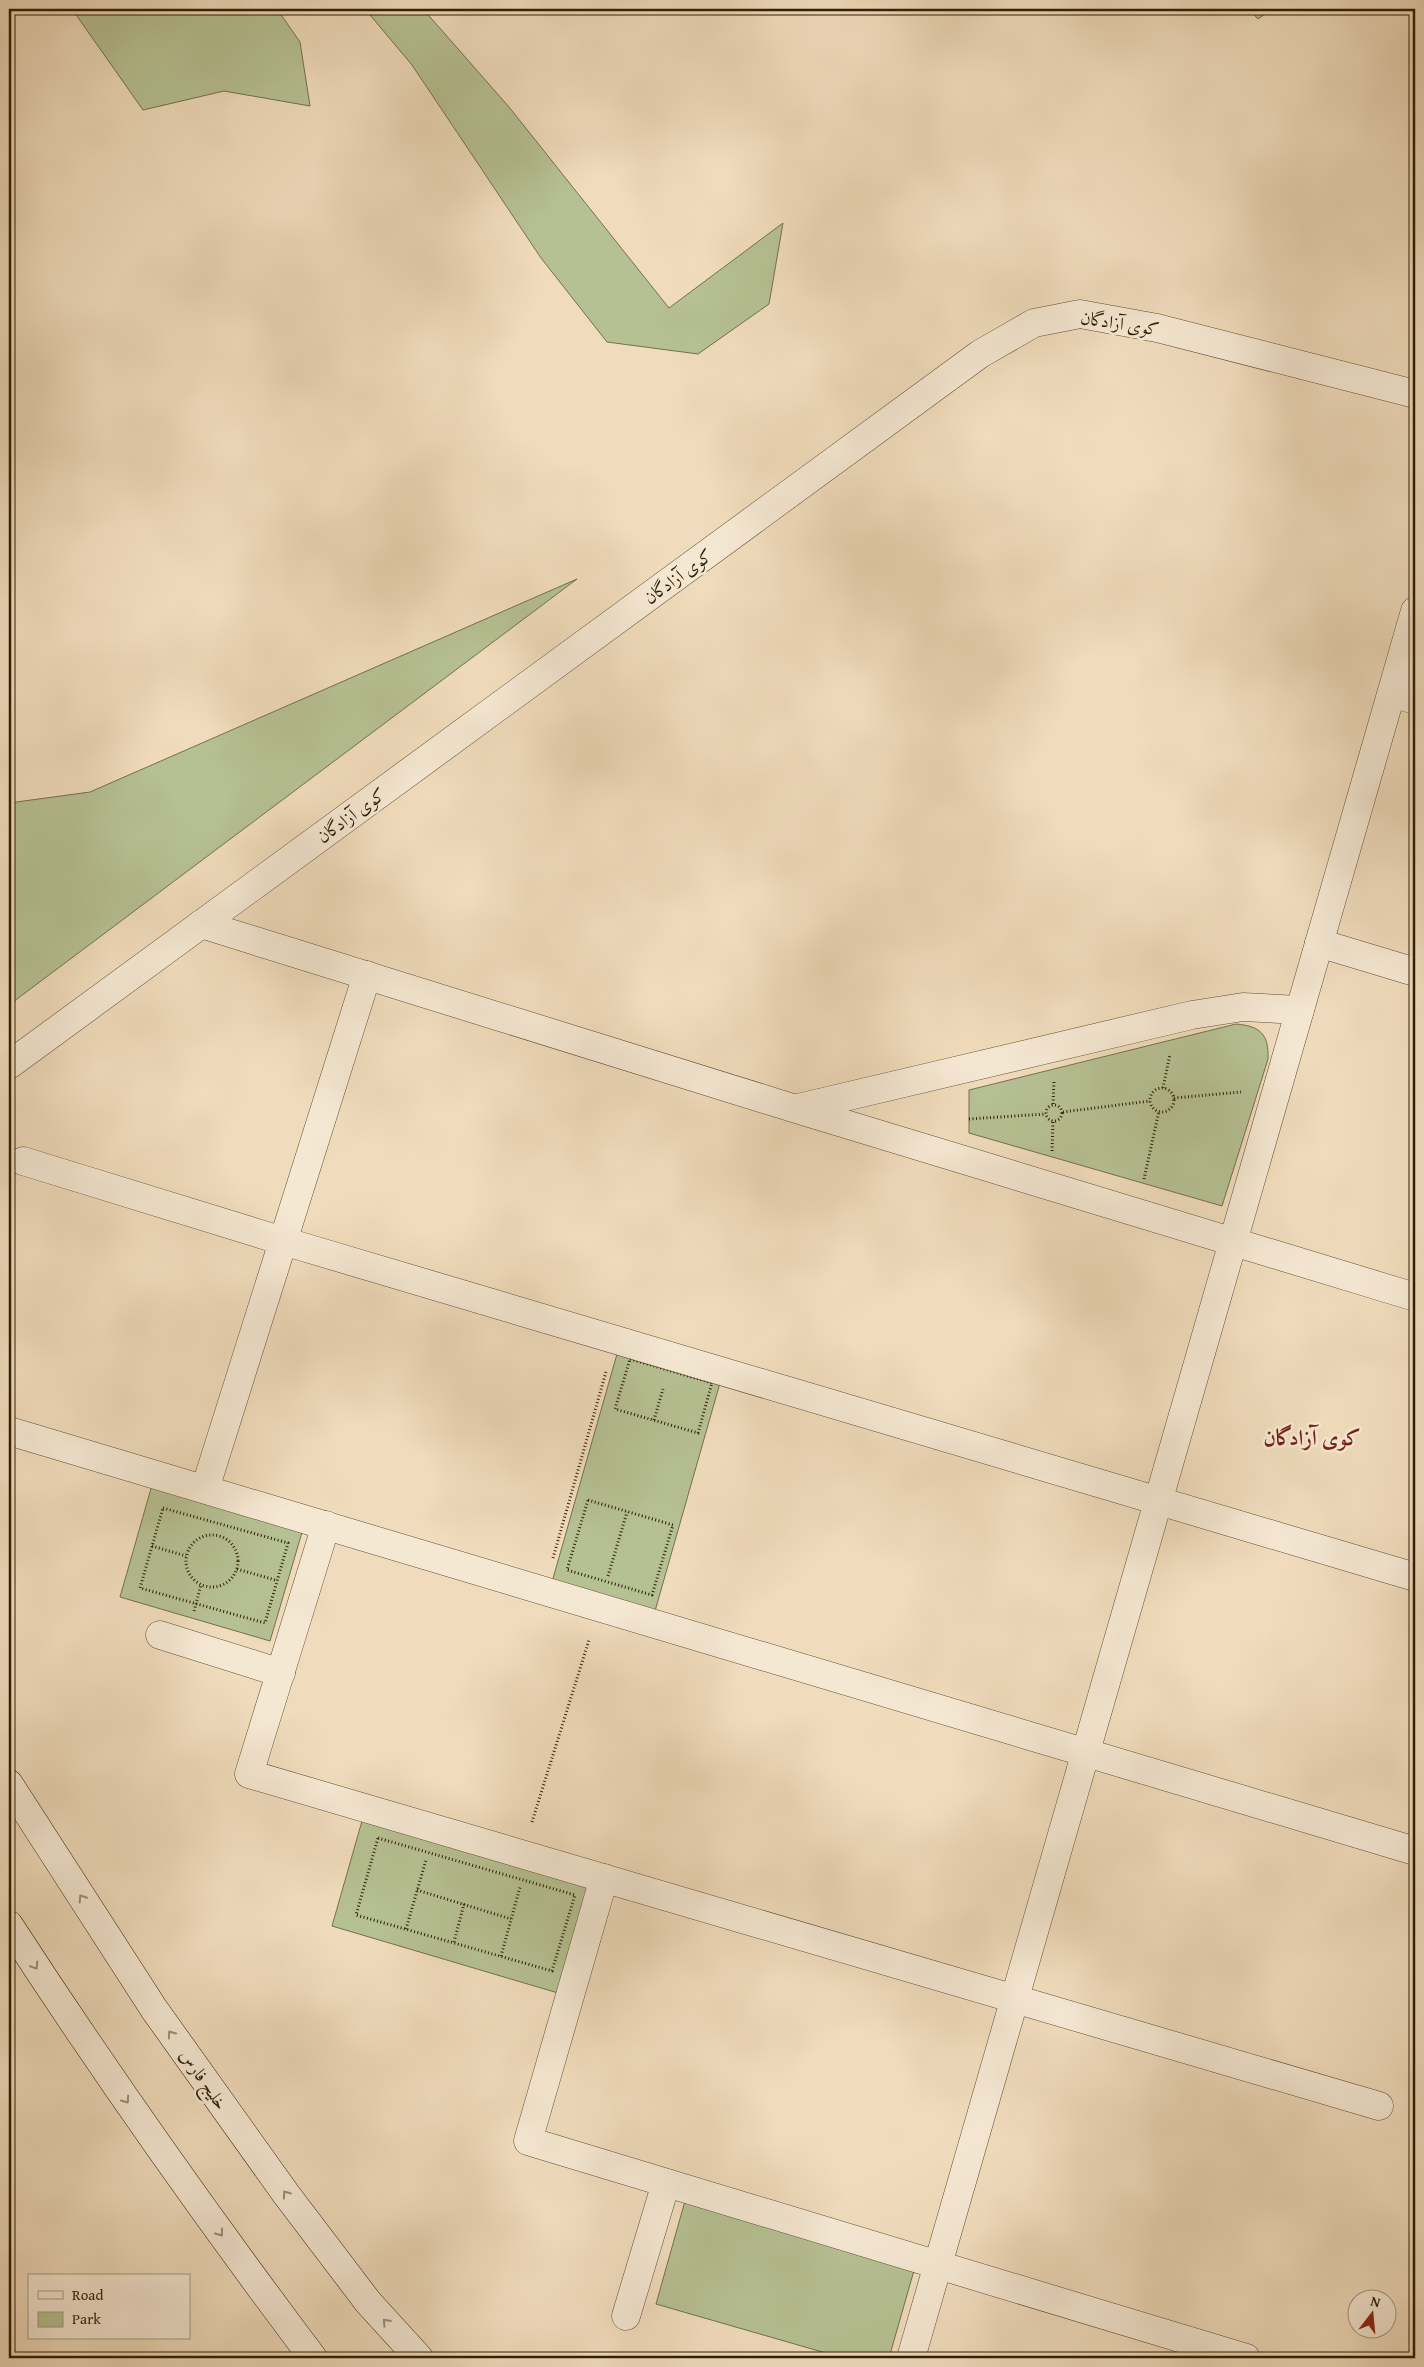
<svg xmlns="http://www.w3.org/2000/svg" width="1424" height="2367" font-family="'Gentium Book Plus',Amiri,serif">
<rect width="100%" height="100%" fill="#f0dcbc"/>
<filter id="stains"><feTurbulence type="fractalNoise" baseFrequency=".004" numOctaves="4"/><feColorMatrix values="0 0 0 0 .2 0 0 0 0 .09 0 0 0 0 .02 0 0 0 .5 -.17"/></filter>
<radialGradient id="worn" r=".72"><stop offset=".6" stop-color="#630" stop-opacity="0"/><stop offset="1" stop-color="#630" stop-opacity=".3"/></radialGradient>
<g fill="#b6c193" stroke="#73704c">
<path d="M72,9H277L300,42L310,106L224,91L143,110Z"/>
<path d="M365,9H423L509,107L669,308L783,223L769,304L698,354L607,342L541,258L412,65Z"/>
<path d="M1249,9H1272L1258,19Z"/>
<path d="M577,579L9,1005V803L90,792Z"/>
<path d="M1236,1024C1260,1026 1269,1034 1268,1059L1222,1206L969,1133V1090Z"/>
<path d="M619,1347L722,1376L655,1611L552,1582Z"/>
<path d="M152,1485L303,1529L270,1641L120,1597Z"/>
<path d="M362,1821L589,1888L558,1993L332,1926Z"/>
<path d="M685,2201L915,2267L889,2358H843L656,2304Z"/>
</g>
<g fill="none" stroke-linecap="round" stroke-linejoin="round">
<g stroke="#604e33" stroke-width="29">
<g id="minor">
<path d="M1392,693L1415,700"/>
<path d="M201,924L796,1109L1415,1297"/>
<path d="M1319,943L1415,972"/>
<path d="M798,1108L1192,1015L1243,1007L1300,1010"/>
<path d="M23,1161L283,1241L1415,1577"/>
<path d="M9,1431L1415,1851"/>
<path d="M205,1489L367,975"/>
<path d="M326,1525L249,1774L1379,2106"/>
<path d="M160,1635L281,1673"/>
<path d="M604,1878L528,2141L1246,2358"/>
<path d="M626,2316L666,2183"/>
<path d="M911,2358L1415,611"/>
</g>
</g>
<g stroke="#604e33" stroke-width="29">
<path id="tertiary" d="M9,1065L980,354L1034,323L1080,314L1157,328L1415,394"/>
</g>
<g stroke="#301f05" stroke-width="29">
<g id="secondary">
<path d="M9,1784L154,2009L286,2194L368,2302L419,2358"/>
<path d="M9,1925C105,2073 207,2217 313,2358"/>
</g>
</g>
<g stroke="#301f05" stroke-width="3" stroke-dasharray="1 2.5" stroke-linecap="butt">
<circle cx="1162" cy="1100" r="12"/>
<path d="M1163,1088L1170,1054"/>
<path d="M1174,1098L1241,1092"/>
<path d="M1053,1104L1054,1082"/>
<circle cx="1054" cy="1113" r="8"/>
<path d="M1063,1112L1150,1101"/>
<path d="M969,1119L1046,1114"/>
<path d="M1052,1151L1053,1121"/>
<path d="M1144,1179L1159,1111"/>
<path d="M630,1359L712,1383L698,1433L615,1409Z"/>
<path d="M654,1420L663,1389"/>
<path d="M588,1500L673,1525L652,1595L567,1570Z"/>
<path d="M163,1508L288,1543L265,1623L140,1588Z"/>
<circle cx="212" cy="1561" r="26"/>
<path d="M152,1546L186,1556"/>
<path d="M553,1558L606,1372"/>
<path d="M237,1569L275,1580"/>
<path d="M608,1576L627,1512"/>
<path d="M194,1611L201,1585"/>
<path d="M532,1822L589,1640"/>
<path d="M378,1838L575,1895L552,1971L356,1915Z"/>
<path d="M417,1890L511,1919"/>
<path d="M406,1929L426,1860"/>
<path d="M454,1942L464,1904"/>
<path d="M501,1956L520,1887"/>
</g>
<use href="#minor" stroke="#f5e8d3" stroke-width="28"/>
<use href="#tertiary" stroke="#f5e8d3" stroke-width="28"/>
<use href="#secondary" stroke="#f5e8d3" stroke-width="28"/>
</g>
<defs><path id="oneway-chevron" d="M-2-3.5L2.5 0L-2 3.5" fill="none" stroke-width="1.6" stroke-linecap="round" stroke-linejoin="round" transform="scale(1.25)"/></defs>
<g stroke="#9c8e76">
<use href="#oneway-chevron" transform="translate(82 1898) rotate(-123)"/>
<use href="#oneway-chevron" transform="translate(35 1966) rotate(57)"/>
<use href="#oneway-chevron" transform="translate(171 2034) rotate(-125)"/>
<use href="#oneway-chevron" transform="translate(126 2100) rotate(55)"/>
<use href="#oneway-chevron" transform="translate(286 2194) rotate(-126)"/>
<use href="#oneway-chevron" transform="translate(220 2233) rotate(54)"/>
<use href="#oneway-chevron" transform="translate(386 2322) rotate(-132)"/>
</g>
<g text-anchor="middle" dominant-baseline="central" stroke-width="5" stroke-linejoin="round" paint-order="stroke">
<g font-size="18" fill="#301f05" stroke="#f5e8d3">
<text transform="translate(1120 323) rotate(9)">کوی آزادگان</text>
<text transform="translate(678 576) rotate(-36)">کوی آزادگان</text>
<text transform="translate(351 815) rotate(-36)">کوی آزادگان</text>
<text transform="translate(204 2079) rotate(55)">خلیج فارس</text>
</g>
<g font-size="22" font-weight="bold" fill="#7a1f14" stroke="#f5e8d3">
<text x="1312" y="1437">کوی آزادگان</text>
</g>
</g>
<rect width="1424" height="2367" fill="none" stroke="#f0dcbc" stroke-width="30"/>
<rect x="10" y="10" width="1404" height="2347" fill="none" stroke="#301f05" stroke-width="2.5"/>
<rect x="15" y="15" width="1394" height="2337" fill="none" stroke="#301f05"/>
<rect x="28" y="2274" width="162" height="65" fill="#f5e8d3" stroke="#a69881"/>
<rect x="38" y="2291" width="25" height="8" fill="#f5e8d3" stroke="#a69881"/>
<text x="72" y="2300" font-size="15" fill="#301f05">Road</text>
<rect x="38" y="2312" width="25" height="15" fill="#b6c193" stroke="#a69881"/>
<text x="72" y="2324" font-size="15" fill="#301f05">Park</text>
<g transform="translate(1372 2314) rotate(16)"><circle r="24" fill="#f5e8d3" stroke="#a69881"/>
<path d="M0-4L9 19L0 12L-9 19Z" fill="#8f2418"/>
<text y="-8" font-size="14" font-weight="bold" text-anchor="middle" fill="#301f05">N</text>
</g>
<rect width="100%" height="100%" filter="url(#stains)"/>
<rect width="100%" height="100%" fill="url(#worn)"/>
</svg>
